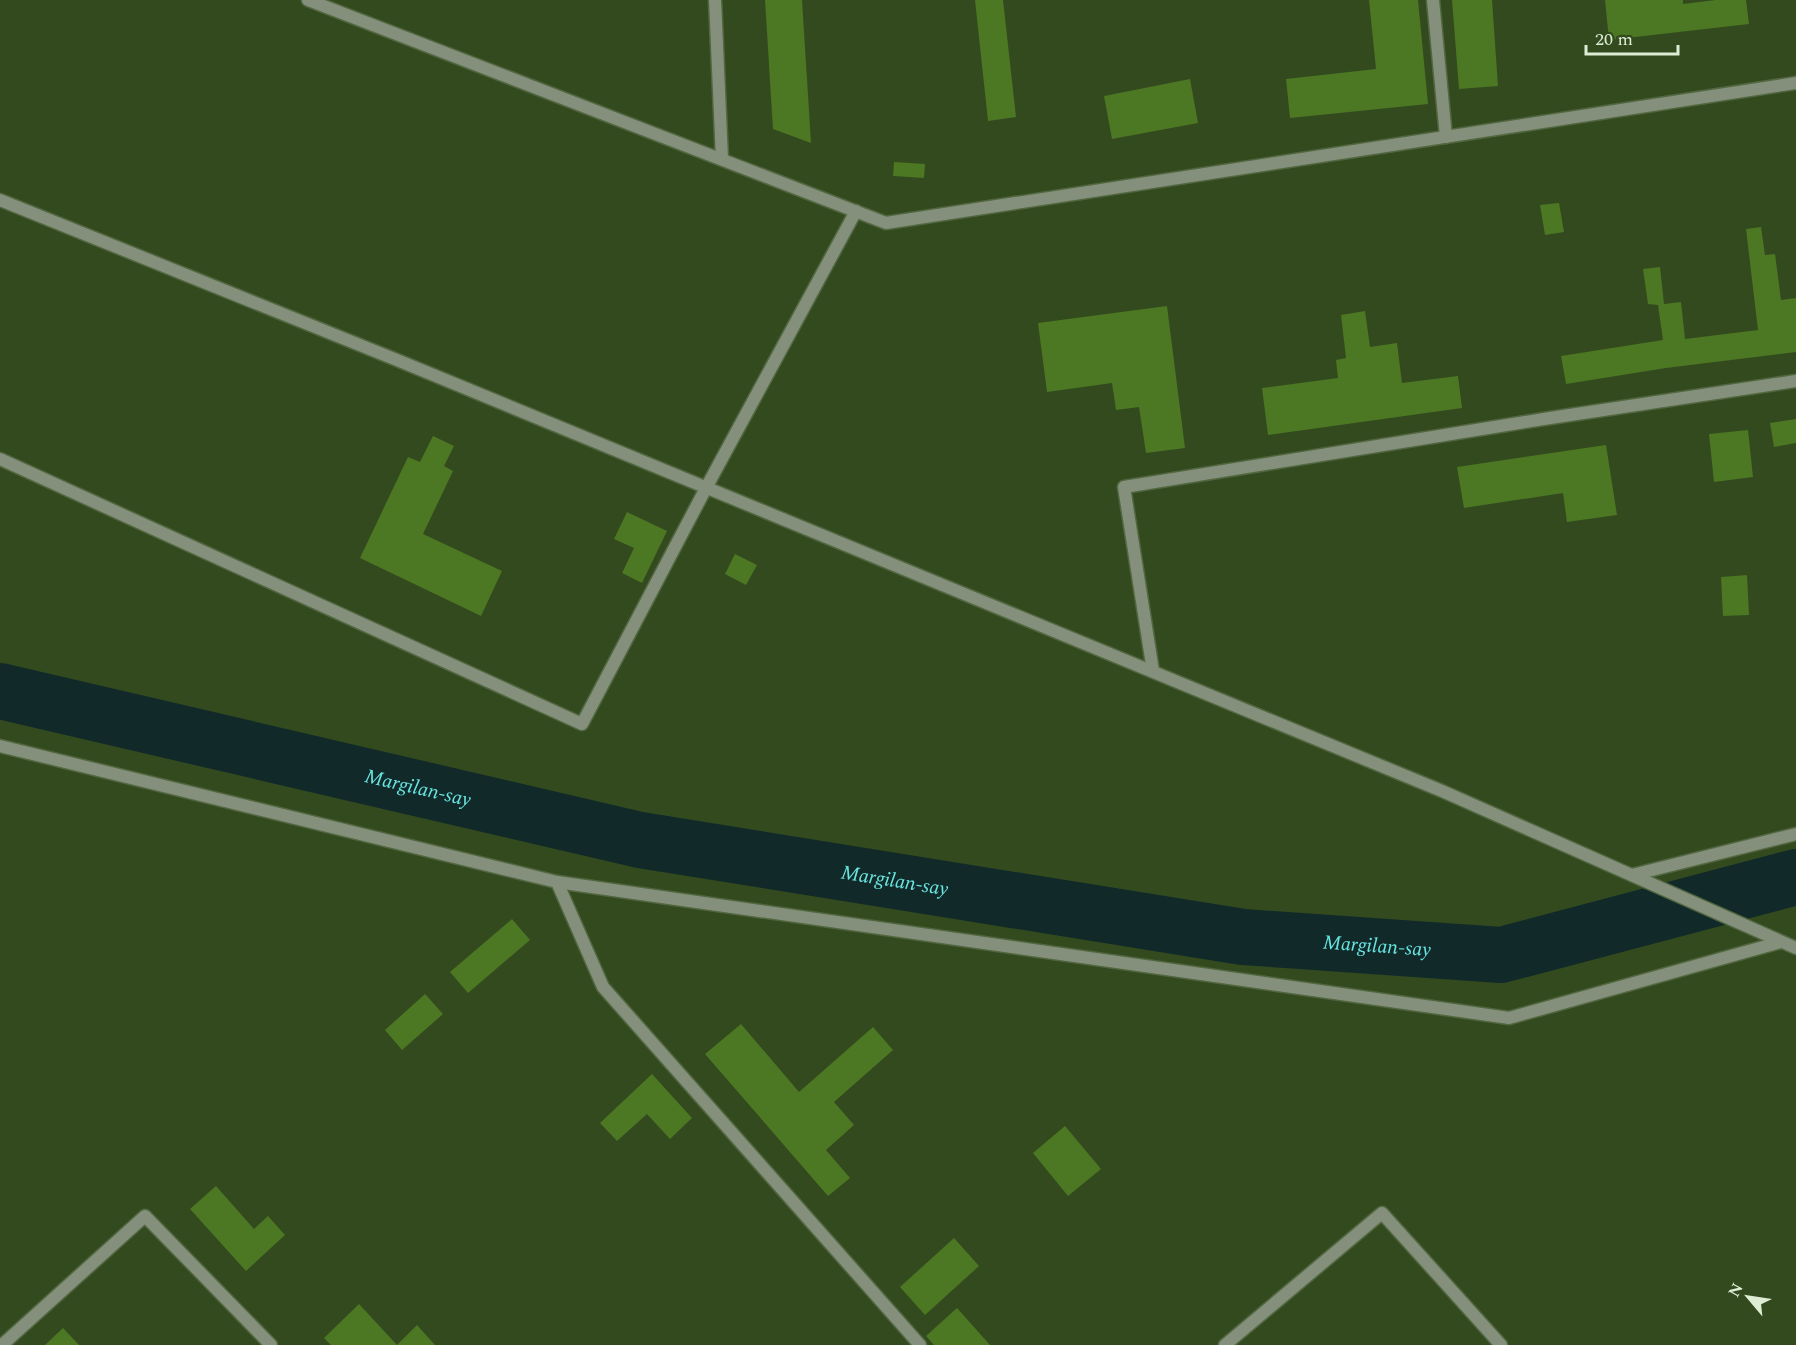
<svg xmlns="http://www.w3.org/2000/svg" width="1796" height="1345" font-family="Spectral,serif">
<rect width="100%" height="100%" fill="#334a1f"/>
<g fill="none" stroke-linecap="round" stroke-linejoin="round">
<path stroke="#112a29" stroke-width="56" id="s1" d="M0,691L640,840L1243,937L1501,955L1796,877"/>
</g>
<g fill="#4c7723">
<path d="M765,0H802L811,143L773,129Z"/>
<path d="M975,0H1003L1016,117L988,121Z"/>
<path d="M1369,0H1418L1428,104L1290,118L1286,79L1376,69Z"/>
<path d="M1452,0H1492L1498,86L1459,89Z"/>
<path d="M1605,0H1683V4L1716,0H1746L1749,24L1609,40Z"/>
<path d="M1190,79L1198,123L1112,139L1104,96Z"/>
<path d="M894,162L925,164L924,178L893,176Z"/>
<path d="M1559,203L1564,232L1545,235L1540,205Z"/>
<path d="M1761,227L1765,255L1775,254L1781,300L1796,298V352L1666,368L1566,384L1561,356L1663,340L1658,305L1648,304L1643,269L1660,267L1664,304L1681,302L1685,339L1758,330L1746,229Z"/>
<path d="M1167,306L1185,448L1146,453L1139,407L1116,410L1112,383L1047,392L1038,323Z"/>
<path d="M1365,311L1370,347L1397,343L1402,383L1458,376L1462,408L1268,435L1262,388L1338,378L1336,360L1346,358L1341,315Z"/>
<path d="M1796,419V443L1774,447L1770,423Z"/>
<path d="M1748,430L1753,477L1714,482L1709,434Z"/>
<path d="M433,436L454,446L444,466L453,471L423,534L502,571L481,616L360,558L408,457L420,462Z"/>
<path d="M1606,445L1617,515L1567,522L1563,493L1464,508L1457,467Z"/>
<path d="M627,512L667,531L642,583L622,573L634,548L614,539Z"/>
<path d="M735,554L757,565L746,585L725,574Z"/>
<path d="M1747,575L1749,615L1723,616L1721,577Z"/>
<path d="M512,919L530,940L468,993L450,972Z"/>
<path d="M425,994L443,1014L402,1050L385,1030Z"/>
<path d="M741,1024L799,1092L873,1027L893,1050L834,1102L854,1125L826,1150L850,1178L828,1196L705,1054Z"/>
<path d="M652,1074L692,1118L670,1139L647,1114L617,1141L600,1123Z"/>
<path d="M1065,1126L1101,1169L1068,1196L1033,1153Z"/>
<path d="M216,1186L254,1229L268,1216L285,1235L246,1271L190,1209Z"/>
<path d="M954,1238L979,1266L925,1315L900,1287Z"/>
<path d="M359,1304L397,1345L417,1325L435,1345H331L324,1338Z"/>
<path d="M957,1308L990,1345H934L926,1336Z"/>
<path d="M63,1328L79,1345H45Z"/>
</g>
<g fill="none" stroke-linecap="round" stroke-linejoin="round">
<g stroke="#526740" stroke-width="15">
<g id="minor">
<path d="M308,0L886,223L1796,83"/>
<path d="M715,0L722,159"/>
<path d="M1433,0L1446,137"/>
<path d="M0,200L397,360L1442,791L1796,948"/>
<path d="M0,459L582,724L706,488L856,211"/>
<path d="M1153,671L1124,487L1550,418L1796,381"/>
<path d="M0,746L557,882L1509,1018L1781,942"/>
<path d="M1632,875L1796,834"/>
<path d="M557,882L603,987L920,1345"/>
<path d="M2,1345L145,1216L271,1345"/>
<path d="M1225,1345L1382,1213L1501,1345"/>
</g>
</g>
<use href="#minor" stroke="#84907c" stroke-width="12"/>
</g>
<g text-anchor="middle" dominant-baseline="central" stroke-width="5" stroke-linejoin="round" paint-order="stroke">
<g font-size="20" font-style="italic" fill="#69e5e1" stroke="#334a1f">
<text stroke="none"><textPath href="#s1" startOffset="429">Margilan-say</textPath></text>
<text stroke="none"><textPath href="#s1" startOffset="915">Margilan-say</textPath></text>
<text stroke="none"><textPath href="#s1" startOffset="1402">Margilan-say</textPath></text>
</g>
</g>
<g transform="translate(1748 1297) rotate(299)" stroke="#334a1f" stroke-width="4.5" paint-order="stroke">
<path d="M0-4.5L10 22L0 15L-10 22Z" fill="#deecd4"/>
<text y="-9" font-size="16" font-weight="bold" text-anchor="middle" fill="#deecd4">N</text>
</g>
<path d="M1586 45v9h92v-9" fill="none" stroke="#deecd4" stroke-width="3"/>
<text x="1595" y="45" font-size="18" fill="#deecd4" stroke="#334a1f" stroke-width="4.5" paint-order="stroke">20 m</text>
</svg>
